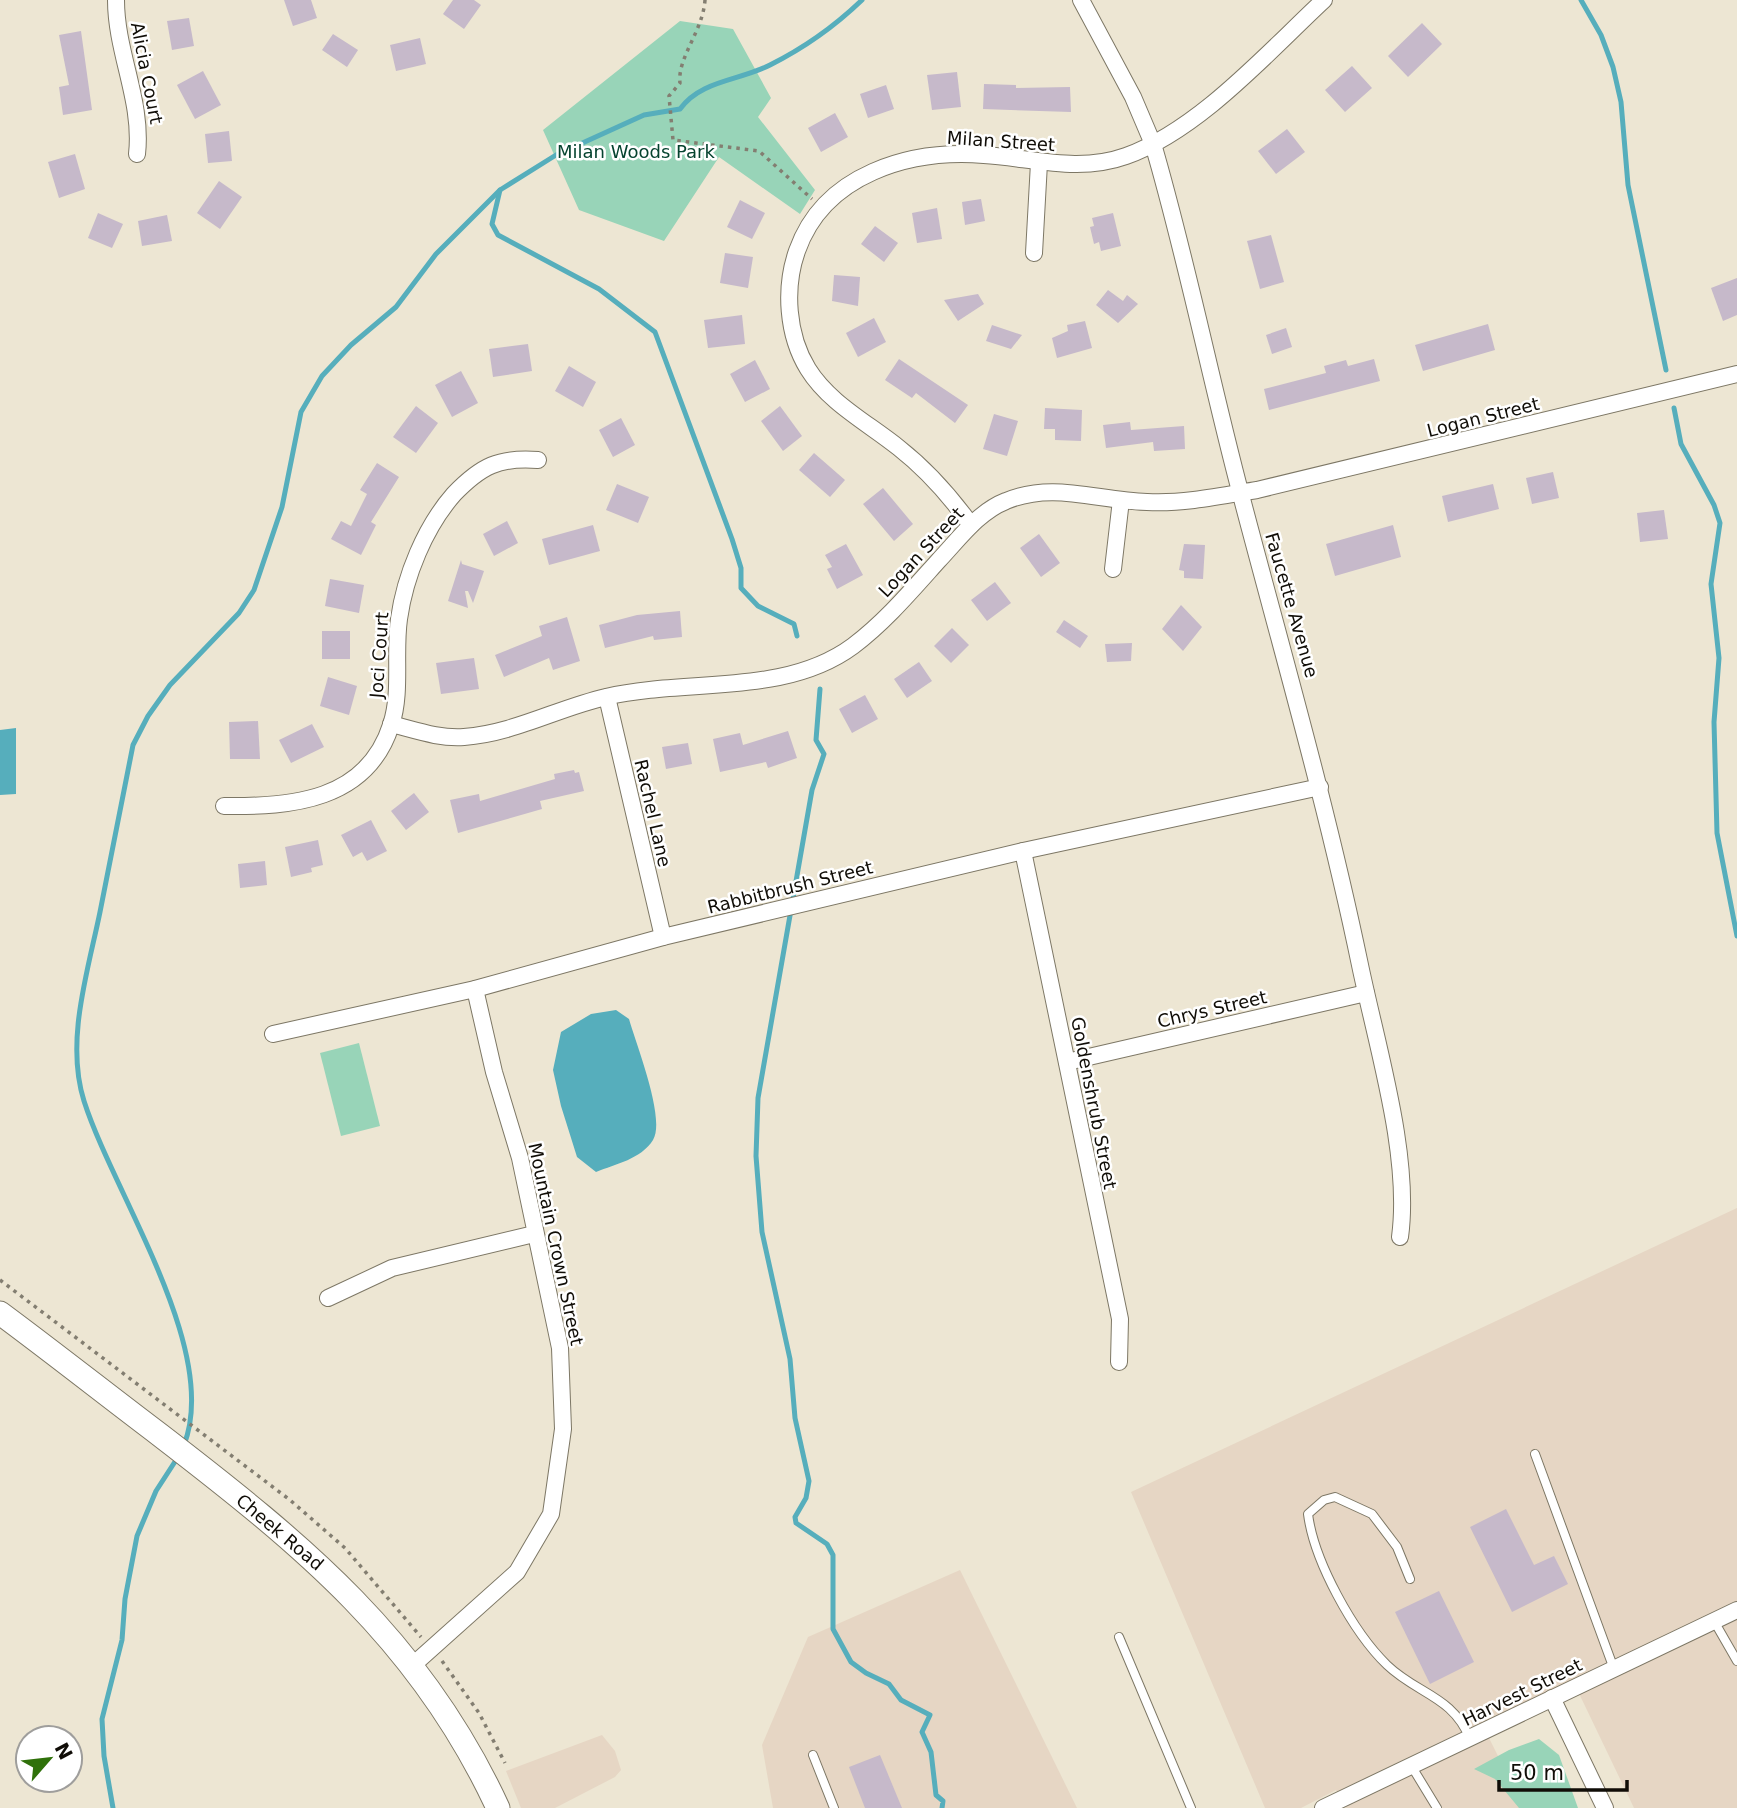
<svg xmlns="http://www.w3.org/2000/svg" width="1737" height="1808" font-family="'DejaVu Sans',sans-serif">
<rect width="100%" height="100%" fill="#ede6d3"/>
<g fill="#e6d6c4">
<path d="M1737,1208V1808H1634L1573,1681L1482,1724L1524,1808H1346L1336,1790L1301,1808H1265L1131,1492Z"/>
<path d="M960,1570L1077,1808H773L762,1745L808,1637Z"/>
<path d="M602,1735L615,1751L621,1770L615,1777L555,1808H521L506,1771Z"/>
</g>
<g fill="#98d4b8">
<path d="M680,21L733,29L771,98L758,117L815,190L800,214L719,157L664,241L579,210L543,130Z"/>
<path d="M359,1043L380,1126L341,1136L320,1053Z"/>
<path d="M1539,1739L1559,1755L1578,1808H1519L1495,1779L1474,1769L1509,1750Z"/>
</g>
<g fill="#56aebc">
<path d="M16,728V794L0,795V730Z"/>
<path d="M616,1010L629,1019C636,1044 666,1119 653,1140C641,1159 616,1164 596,1172L577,1157L561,1106L553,1070L561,1032L591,1014Z"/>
</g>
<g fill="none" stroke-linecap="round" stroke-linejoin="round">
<g stroke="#56aebc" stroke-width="5">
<path d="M1581,0L1601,35L1613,67L1621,102L1628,185L1666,370"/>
<path d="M500,190L492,224L498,235L599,289L655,332L732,539L741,568V588L758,606L794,624L797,636"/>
<path d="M1674,408L1681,444L1714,505L1720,523L1711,584L1719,658L1714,722L1717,833L1737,936"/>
<path d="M820,689L816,740L824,754L812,790L758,1098L756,1156L762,1232L790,1359L795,1418L809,1481L806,1498L795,1517L796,1523L827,1544L833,1555V1629L851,1662L866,1673L889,1684L901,1700L930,1715L922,1732L931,1752L936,1795L943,1801L942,1808"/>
<path d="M184,1445C221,1350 114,1195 84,1101C65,1041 88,971 100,912C111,857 122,801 133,745L148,716L170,685L239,613L254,590L282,507L301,412L322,376L351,345L396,307L436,254L500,190L556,155L644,115L680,109C701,80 739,81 770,65C804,48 835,26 862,0"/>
<path d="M113,1808L104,1756L102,1719L122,1640L125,1599L137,1536L156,1491L178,1457"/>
</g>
</g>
<g fill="#c6b9ca">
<path d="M284,0H311L317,18L293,26Z"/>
<path d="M453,0H474L481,5L464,29L443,14Z"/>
<path d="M189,18L194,46L172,50L167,21Z"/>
<path d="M1422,23L1442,44L1408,77L1388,56Z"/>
<path d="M81,31L92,110L63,115L59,87L69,85L59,35Z"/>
<path d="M333,34L358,50L347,67L322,50Z"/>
<path d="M420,38L426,64L396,71L390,45Z"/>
<path d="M1352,66L1372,88L1345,112L1325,90Z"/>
<path d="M203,71L221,105L195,119L177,85Z"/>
<path d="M957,72L961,107L932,110L927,75Z"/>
<path d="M984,84L1016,85V88L1070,87L1071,112L983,109Z"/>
<path d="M886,85L894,109L868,118L860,94Z"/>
<path d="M835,113L848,137L821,152L808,128Z"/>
<path d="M1287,129L1305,152L1276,174L1258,151Z"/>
<path d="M229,131L232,161L208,163L205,134Z"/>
<path d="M75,154L85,189L59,198L48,162Z"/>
<path d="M219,181L242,197L220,229L197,213Z"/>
<path d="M981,199L985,221L965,225L962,202Z"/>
<path d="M740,200L765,213L752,239L727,227Z"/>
<path d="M937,208L942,239L917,243L912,213Z"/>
<path d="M98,213L123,224L112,248L88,238Z"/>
<path d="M1113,213L1121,246L1101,251L1099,242L1094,244L1090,227L1094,226L1092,218Z"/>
<path d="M167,215L172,241L142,246L138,221Z"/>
<path d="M875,226L898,243L884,262L861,244Z"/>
<path d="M1271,235L1284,282L1260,289L1247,241Z"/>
<path d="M725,253L753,257L748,288L720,283Z"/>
<path d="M834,275L860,277L858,306L832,301Z"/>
<path d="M1737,278V315L1723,321L1711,288Z"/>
<path d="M1108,290L1123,301L1127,295L1138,304L1118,323L1096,305Z"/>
<path d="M978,294L984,304L958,321L944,300Z"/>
<path d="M742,315L745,344L708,348L704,320Z"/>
<path d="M874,318L886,342L858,357L846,333Z"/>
<path d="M1085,321L1092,348L1057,358L1052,338L1068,331L1067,325Z"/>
<path d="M1488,324L1495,350L1423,371L1415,345Z"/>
<path d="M992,325L1022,335L1011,349L986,341Z"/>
<path d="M1286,328L1292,347L1272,354L1266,335Z"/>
<path d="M528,344L532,371L493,377L489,349Z"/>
<path d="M899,359L968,405L955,423L916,393L912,398L885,380Z"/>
<path d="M1374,359L1380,381L1269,410L1264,389L1326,373L1324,366L1346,360L1348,366Z"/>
<path d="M755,360L770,389L745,402L730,374Z"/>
<path d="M569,366L596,382L583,407L555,391Z"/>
<path d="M461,371L478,403L452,417L435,385Z"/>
<path d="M416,406L438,423L416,453L393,437Z"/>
<path d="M780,406L802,436L783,451L761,421Z"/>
<path d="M1045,408L1082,410L1081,441L1055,440V429H1044Z"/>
<path d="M994,414L1018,421L1007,456L983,449Z"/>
<path d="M621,418L635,445L613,457L599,430Z"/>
<path d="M1130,422L1131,430L1184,426L1185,449L1154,451L1153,442L1106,448L1103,425Z"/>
<path d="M814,453L845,480L830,497L799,470Z"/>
<path d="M377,463L399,477L371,522L376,525L361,555L331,539L341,521L351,526L367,494L360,490Z"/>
<path d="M1553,472L1559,498L1532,504L1526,478Z"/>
<path d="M617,484L649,497L638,523L606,510Z"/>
<path d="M1493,484L1499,509L1448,522L1442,496Z"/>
<path d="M883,488L913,524L894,541L863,504Z"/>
<path d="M1664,510L1668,539L1640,542L1637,513Z"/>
<path d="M507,521L518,543L494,556L483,534Z"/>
<path d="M593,525L600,551L549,565L542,539Z"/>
<path d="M1393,525L1401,557L1335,576L1326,544Z"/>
<path d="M1039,534L1060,563L1041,577L1020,548Z"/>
<path d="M846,544L863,575L837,589L827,569L832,567L825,555Z"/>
<path d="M1184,544L1205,545L1203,579L1184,578V571L1179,570Z"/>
<path d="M461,560L462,564L484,571L473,603L468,591H465L468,608L448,601Z"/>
<path d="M330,579L364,585L359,613L325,606Z"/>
<path d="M995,582L1011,603L987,621L971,600Z"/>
<path d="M1181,605L1202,627L1183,651L1162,629Z"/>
<path d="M680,611L682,637L654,640L653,636L605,648L599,625L637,615Z"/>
<path d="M567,617L580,661L553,670L549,658L504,677L495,655L542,636L539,626Z"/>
<path d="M1064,620L1088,636L1080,648L1056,632Z"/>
<path d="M952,628L969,645L951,663L934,646Z"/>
<rect x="322" y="631" width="28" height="28"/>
<path d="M1132,643L1131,661L1107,662L1105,644Z"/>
<path d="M474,658L479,689L441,694L436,663Z"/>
<path d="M919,662L932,681L907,698L894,679Z"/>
<path d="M328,677L357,686L349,715L320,706Z"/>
<path d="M865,695L878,719L852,733L839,709Z"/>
<path d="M258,721L260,759H230L229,722Z"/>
<path d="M312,724L324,747L291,763L279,740Z"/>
<path d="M788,731L797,758L768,768L766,762L720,772L713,739L740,733L743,745Z"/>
<path d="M688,743L692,764L666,769L662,747Z"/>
<path d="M574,770L575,773L579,772L584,791L540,801L542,809L458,833L450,800L479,794L480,801L555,779L554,774Z"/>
<path d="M414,793L429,812L406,830L391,811Z"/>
<path d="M371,820L387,851L367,861L362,852L353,857L341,835Z"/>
<path d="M318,840L323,865L311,868L312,872L291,877L285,847Z"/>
<path d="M265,861L267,885L240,888L238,864Z"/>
<path d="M1506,1509L1534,1565L1554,1556L1568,1584L1512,1612L1470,1527Z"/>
<path d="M1439,1591L1474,1662L1430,1684L1395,1612Z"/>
<path d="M880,1755L902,1808H865L849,1767Z"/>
</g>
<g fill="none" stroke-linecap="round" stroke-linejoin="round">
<g stroke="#7d7765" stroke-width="10">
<g id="lane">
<path d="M1535,1454L1614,1669"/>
<path d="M1410,1579L1397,1547L1372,1514L1335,1497L1324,1500L1308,1514C1314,1561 1353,1632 1387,1665C1417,1694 1453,1696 1470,1739"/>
<path d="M1714,1621L1737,1661"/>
<path d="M1119,1637L1191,1808"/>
<path d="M813,1755L834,1808"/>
<path d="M1412,1767L1437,1808"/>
</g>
</g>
<g stroke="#7d7765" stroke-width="18">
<g id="street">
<path d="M116,0C116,53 143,101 137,154"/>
<path d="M1081,0L1133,97L1153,144C1187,260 1210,378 1241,495C1282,651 1327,806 1360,965C1377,1047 1411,1156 1400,1237"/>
<path d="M1034,253L1039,163"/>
<path d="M971,525C950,496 927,470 899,448C868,423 829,403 808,369C787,335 784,288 797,251C824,174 910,149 984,155C1032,158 1079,173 1126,156C1199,130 1268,52 1324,0"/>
<path d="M1113,569L1121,500"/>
<path d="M607,697L663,937"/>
<path d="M391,724C415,730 440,739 464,737C515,733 558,708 606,697C686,678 784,697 853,646C885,622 912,590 939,560C959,539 978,512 1006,501C1053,481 1098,501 1147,502C1183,504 1221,496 1257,490L1737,374"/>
<path d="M224,806C291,807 367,801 391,725C402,692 394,654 399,619C405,576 425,527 454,494C481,466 499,457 538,460"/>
<path d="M1023,851L1120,1319L1119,1362"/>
<path d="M273,1034L475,989L663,937L1023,851L1320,787"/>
<path d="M1067,1062L1366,993"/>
<path d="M328,1298L392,1268L534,1234"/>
<path d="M413,1665L517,1572L551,1514L563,1429L560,1348L520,1158L494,1072L475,989"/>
<path d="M1552,1698L1605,1808"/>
<path d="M1323,1808L1737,1610"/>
</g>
</g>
<g stroke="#7d7765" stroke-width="25">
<path id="secondary" d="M0,1313C54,1353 107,1395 160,1435C303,1545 421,1641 498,1808"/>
</g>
<g stroke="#837e71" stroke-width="3.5" stroke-dasharray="3.5 5" stroke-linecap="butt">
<path d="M705,0C703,31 677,58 680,83L669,96L673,140L759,151L812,199"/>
<path d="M0,1280L290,1500L345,1548L421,1637"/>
<path d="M442,1661L479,1713L505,1763"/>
</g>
<use href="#lane" stroke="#fff" stroke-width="8"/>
<use href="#street" stroke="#fff" stroke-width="16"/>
<use href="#secondary" stroke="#fff" stroke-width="23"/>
</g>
<g text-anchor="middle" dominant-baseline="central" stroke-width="5" stroke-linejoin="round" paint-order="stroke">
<g font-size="18" fill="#100d07" stroke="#fff">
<text transform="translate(147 73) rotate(79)">Alicia Court</text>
<text transform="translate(1001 141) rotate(4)">Milan Street</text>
<text transform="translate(1483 417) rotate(-14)">Logan Street</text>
<text transform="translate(921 552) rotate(-47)">Logan Street</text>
<text transform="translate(1292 605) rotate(74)">Faucette Avenue</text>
<text transform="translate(379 655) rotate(-86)">Joci Court</text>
<text transform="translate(653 813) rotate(77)">Rachel Lane</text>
<text transform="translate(790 887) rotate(-14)">Rabbitbrush Street</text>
<text transform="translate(1212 1009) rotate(-13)">Chrys Street</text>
<text transform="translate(1094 1103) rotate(79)">Goldenshrub Street</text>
<text transform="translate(556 1244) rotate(78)">Mountain Crown Street</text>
<text transform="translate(280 1532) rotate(40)">Cheek Road</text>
<text transform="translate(1522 1692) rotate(-26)">Harvest Street</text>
</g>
<g font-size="18" fill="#05432f" stroke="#fff">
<text x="636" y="151">Milan Woods Park</text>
</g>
</g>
<g transform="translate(49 1759) rotate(62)"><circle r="33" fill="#ffffff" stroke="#9f9e9c" stroke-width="2"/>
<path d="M0-5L12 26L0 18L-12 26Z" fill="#2f710a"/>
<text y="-10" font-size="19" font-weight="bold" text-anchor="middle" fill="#100d07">N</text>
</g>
<path d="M1499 1780v10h128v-10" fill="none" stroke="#100d07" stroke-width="3.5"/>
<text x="1510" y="1780" font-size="21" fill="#100d07" stroke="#ffffff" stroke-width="5" paint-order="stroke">50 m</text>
</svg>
